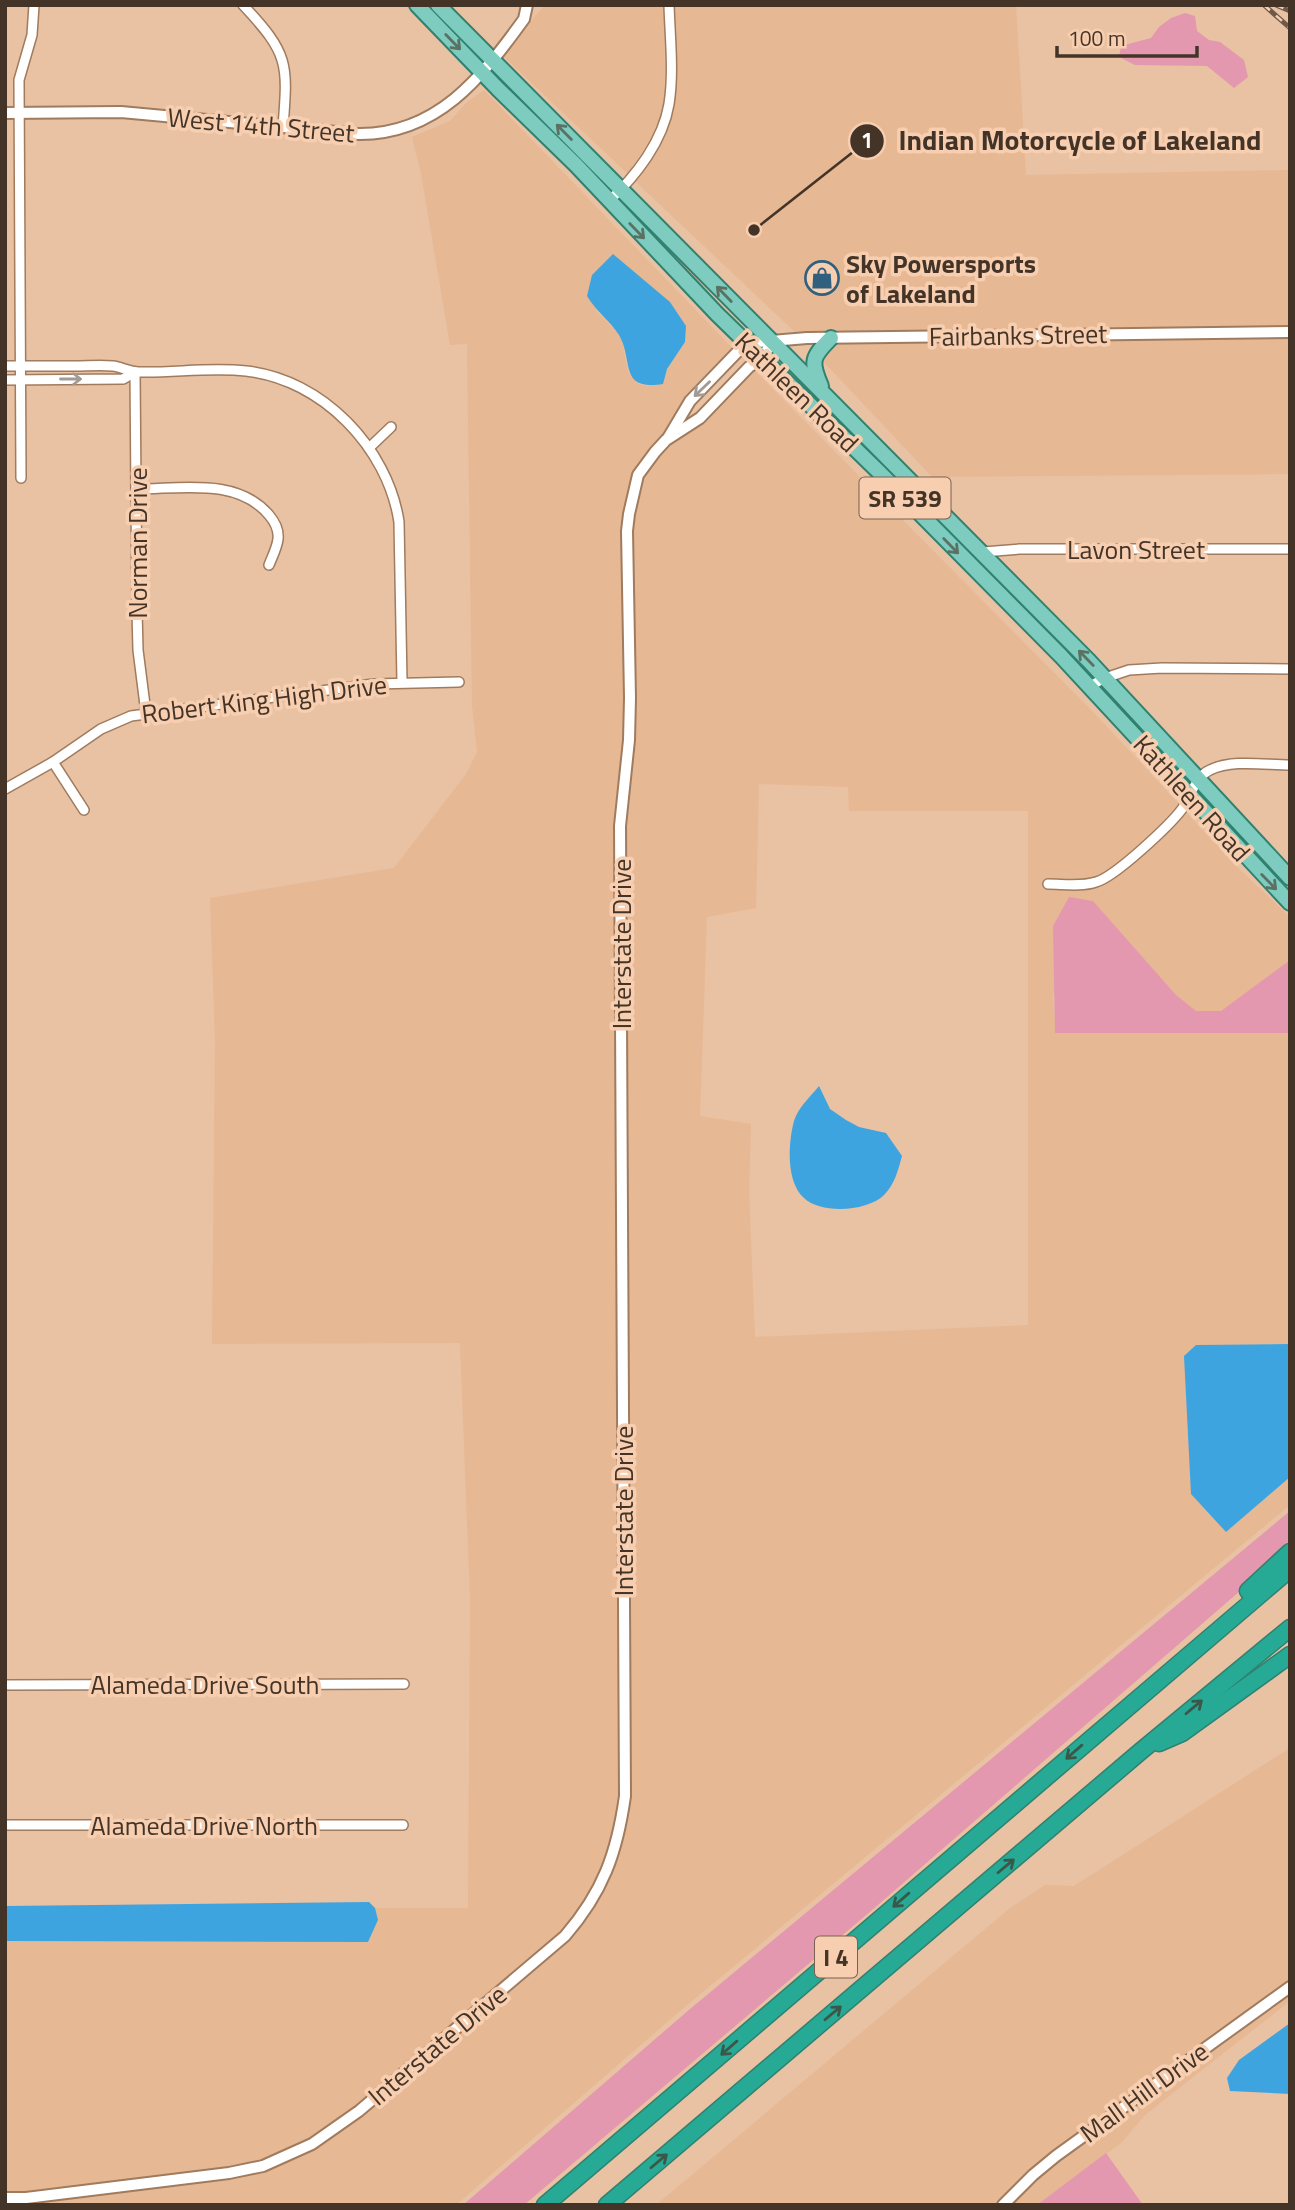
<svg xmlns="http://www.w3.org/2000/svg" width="1295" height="2210" font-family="'Titillium Web',sans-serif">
<rect width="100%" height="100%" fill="#e9c1a3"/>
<g fill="#e6b894" fill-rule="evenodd">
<path d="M545,5H664L665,102L657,128L628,174L502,55Z"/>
<path d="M674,5H1016L1026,175L1290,170V327L876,332H833L831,330L829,332L796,333L635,181L666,134L674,104Z"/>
<path d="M484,90L734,350L687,397L663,436L634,472L624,740L615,826L620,1795L616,1823L602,1871L589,1896L562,1932L356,2107L310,2140L261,2160L228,2167L26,2192L5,2193V1941L368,1942L378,1921L375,1908H468L470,1598L460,1343L212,1344L215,1041L210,898L394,868L466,774L477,752L472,706L467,344L450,345L421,173L412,137L450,121L466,103ZM595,310L685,342L667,369L647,386L639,384L628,372L622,341L616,331Z"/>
<path d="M1290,337V474L932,477L820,358L833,343Z"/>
<path d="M754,370L1096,715L1179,804L1156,829L1107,872L1096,877L1084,879H1043V889L1085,890L1098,888L1111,881L1162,837L1186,812L1238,868L1290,917V960L1221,1011H1196L1176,995L1093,902L1053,995L1056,1033H1290V1344L1196,1345L1226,1532L1290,1477V1505L687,2005L456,2205H5L230,2178L264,2171L314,2149L362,2115L568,1940L584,1921L611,1877L620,1850L630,1796L625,826L634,515L642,478L658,455L670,445L703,422ZM759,784L848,787L849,811H1028V1325L755,1337L749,1191L751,1124L700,1116L707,917L756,908Z"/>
<path d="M1290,1748V1980L1053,2152L1030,2171L997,2205H656L1010,1908L1045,1885L1074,1886Z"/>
<path d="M1290,1993V2001L1145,2115L1121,2143L1037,2205H1010L1058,2161Z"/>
</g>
<g fill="#e398b0">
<path d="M1185,13L1195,16L1197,31L1209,40L1220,42L1244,60L1248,77L1234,88L1207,66L1135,65L1119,57L1121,46L1151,38L1159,27L1171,18Z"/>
<path d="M1069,897L1093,901L1176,995L1196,1011H1221L1290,960V1033H1055L1053,926Z"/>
<path d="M1290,1511V1547L1286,1551L871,1911L524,2205H463L690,2009Z"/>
<path d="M1106,2153L1143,2205H1037Z"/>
</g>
<g fill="#3ea4e0">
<path d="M613,254L670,302L686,326L685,342L667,369L663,384C618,391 634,361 619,335C610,321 596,311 587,296L592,275Z"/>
<path d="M819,1086L830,1109L846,1120L859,1127L886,1133L902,1156C898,1170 895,1184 884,1195C868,1211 822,1215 804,1198C786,1182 788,1143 794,1121C798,1108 810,1097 819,1086Z"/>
<path d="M1290,1344V1477L1226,1532L1191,1494L1184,1356L1196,1345Z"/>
<path d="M369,1902L375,1908L378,1920L368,1942L5,1941V1906Z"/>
<path d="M1290,2023V2094L1230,2091L1227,2078L1239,2060Z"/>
</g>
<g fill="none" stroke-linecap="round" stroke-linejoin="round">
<g stroke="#a07b5e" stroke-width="12">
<g id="minor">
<path d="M243,5C289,54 288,63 283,127"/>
<path d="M609,201C636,176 663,141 669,104C674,73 670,37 669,5"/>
<path d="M5,366C28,366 52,366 75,366C87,366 101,365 113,366C121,367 130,372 139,372C174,373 210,367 246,371C322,379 388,448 399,522L402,682"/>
<path d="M135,372L137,611L138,650L146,713"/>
<path d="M5,380L123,379L135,372"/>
<path d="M369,448L391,427"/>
<path d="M21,478L19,80L32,35L34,5"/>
<path d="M136,489C181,489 237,477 269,515C275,522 279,530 278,539C277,548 272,557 269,565"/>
<path d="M983,552L1020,549H1290"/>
<path d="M1090,686L1105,678L1129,670L1162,668L1290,669"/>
<path d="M53,762L84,810"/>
<path d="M5,789L53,762L101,729L131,716L374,684L459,682"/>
<path d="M1048,884C1063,884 1081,887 1096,882C1115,877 1170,825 1182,809C1190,797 1196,776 1210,770C1232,759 1265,765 1290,765"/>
<path d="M5,1685L404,1684"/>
<path d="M5,1825H403"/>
</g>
</g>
<g stroke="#a07b5e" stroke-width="14">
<g id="tertiary">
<path d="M5,113L121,112L358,134C437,135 482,77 524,19L527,5"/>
<path d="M668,438L690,401L746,343L807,338L1290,332"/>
<path d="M5,2198H26L229,2173L263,2166L312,2144L359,2111L565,1936C603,1892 617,1853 625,1796L620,826L629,740L630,698L627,531L629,514L638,475L655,452L666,440L700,418L749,367L762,358L772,342"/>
<path d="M1003,2205L1033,2175L1056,2156L1290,1987"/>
</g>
</g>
<g stroke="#30816f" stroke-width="18">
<g id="primary">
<path d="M417,5L498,89L576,165L717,314L879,472L1061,656L1290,903"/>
<path d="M438,5L1089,661L1290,878"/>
<path d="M821,386C810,361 812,357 831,338"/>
</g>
</g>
<g stroke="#30816f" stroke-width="19">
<g id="motorway">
<path d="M1248,1591L1290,1552"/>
<path d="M1159,1743L1182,1733L1290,1655"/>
<path d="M545,2205L1290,1569"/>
<path d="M607,2205L1141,1751L1290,1628"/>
</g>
</g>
<use href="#minor" stroke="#fff" stroke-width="9"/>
<use href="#tertiary" stroke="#fff" stroke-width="10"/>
<use href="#primary" stroke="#7dccbf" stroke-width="14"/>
<use href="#motorway" stroke="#26aa95" stroke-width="16"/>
<g stroke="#6f5948" stroke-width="5">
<g id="rail">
<path d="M1264,5L1290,28"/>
<path d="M1276,5L1290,11"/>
</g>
</g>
<use href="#rail" stroke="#f7ceaf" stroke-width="2.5" stroke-dasharray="8" stroke-linecap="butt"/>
</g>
<defs><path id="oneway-shaft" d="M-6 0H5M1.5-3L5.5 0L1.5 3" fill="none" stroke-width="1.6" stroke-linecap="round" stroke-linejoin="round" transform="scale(1.75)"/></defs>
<g stroke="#5b7164">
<use href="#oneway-shaft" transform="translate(453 42) rotate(46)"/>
<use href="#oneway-shaft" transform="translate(564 132) rotate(-135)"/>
<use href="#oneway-shaft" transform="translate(637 231) rotate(46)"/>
<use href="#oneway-shaft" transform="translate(724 294) rotate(-134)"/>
<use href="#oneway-shaft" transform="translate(951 546) rotate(46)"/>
<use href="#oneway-shaft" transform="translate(1086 658) rotate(-134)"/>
<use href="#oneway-shaft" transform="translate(1269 882) rotate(46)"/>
</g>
<g stroke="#a29a94">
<use href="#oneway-shaft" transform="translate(71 379)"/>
<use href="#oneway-shaft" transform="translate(702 389) rotate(136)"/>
</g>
<g stroke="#3b5749">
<use href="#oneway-shaft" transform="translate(1194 1707) rotate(-40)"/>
<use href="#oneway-shaft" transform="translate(1074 1752) rotate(139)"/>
<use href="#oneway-shaft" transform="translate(1006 1866) rotate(-40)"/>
<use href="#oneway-shaft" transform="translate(901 1900) rotate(139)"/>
<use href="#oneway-shaft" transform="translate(833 2013) rotate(-40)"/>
<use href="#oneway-shaft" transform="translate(729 2048) rotate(139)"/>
<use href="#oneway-shaft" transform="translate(659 2161) rotate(-40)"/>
</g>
<defs>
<g id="shop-ring" transform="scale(1.75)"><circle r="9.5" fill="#f7ceaf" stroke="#30607e" stroke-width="1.5"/><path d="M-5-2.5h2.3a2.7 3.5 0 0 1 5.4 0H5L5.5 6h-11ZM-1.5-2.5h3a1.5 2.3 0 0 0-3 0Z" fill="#30607e"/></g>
</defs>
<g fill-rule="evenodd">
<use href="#shop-ring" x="822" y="278"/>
</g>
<g text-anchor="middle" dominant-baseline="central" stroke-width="7" stroke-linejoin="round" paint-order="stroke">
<g fill="#f7ceaf" stroke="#7a6250" stroke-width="2">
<rect x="859.5" y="477.5" width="91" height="41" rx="5"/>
<rect x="815" y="1936.5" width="42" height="41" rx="5"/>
</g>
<g font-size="24" font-weight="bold" fill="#443428">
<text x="905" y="498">SR 539</text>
<text x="836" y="1957">I 4</text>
</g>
<g font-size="26" fill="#443428" stroke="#f7ceaf">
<text transform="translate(261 125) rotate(5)">West 14th Street</text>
<text transform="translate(1018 335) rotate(-1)">Fairbanks Street</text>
<text transform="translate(797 392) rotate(44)">Kathleen Road</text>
<text transform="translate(137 543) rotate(-90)">Norman Drive</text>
<text x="1136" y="549">Lavon Street</text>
<text transform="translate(264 699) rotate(-7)">Robert King High Drive</text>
<text transform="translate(1192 798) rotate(48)">Kathleen Road</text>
<text transform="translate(621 944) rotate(-90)">Interstate Drive</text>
<text transform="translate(623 1511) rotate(-90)">Interstate Drive</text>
<text x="205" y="1684">Alameda Drive South</text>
<text x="204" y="1825">Alameda Drive North</text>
<text transform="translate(437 2045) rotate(-40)">Interstate Drive</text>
<text transform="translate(1144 2092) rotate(-36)">Mall Hill Drive</text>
</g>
<g font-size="26" font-weight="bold" fill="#443428" stroke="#f7ceaf" text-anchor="start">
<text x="846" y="263">Sky Powersports<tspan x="846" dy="30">of Lakeland</tspan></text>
</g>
</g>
<path fill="none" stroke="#443428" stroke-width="2.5" d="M754 230L867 141"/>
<g fill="#443428" stroke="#f7ceaf" stroke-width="2.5">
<circle cx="754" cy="230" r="7"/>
<circle cx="867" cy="141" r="18"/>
</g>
<g font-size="21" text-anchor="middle" font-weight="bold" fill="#fff">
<text x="867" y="148">1</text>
</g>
<g font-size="28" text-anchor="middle" font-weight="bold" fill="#443428" stroke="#f7ceaf" stroke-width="7" stroke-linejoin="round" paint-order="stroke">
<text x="1080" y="150">Indian Motorcycle of Lakeland</text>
</g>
<rect width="1295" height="2210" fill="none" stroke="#443428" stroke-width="14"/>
<path d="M1057 46v10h140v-10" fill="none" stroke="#443428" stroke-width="3.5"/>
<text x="1068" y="46" font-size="21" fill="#443428" stroke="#f7ceaf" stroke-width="5" paint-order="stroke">100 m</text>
</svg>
